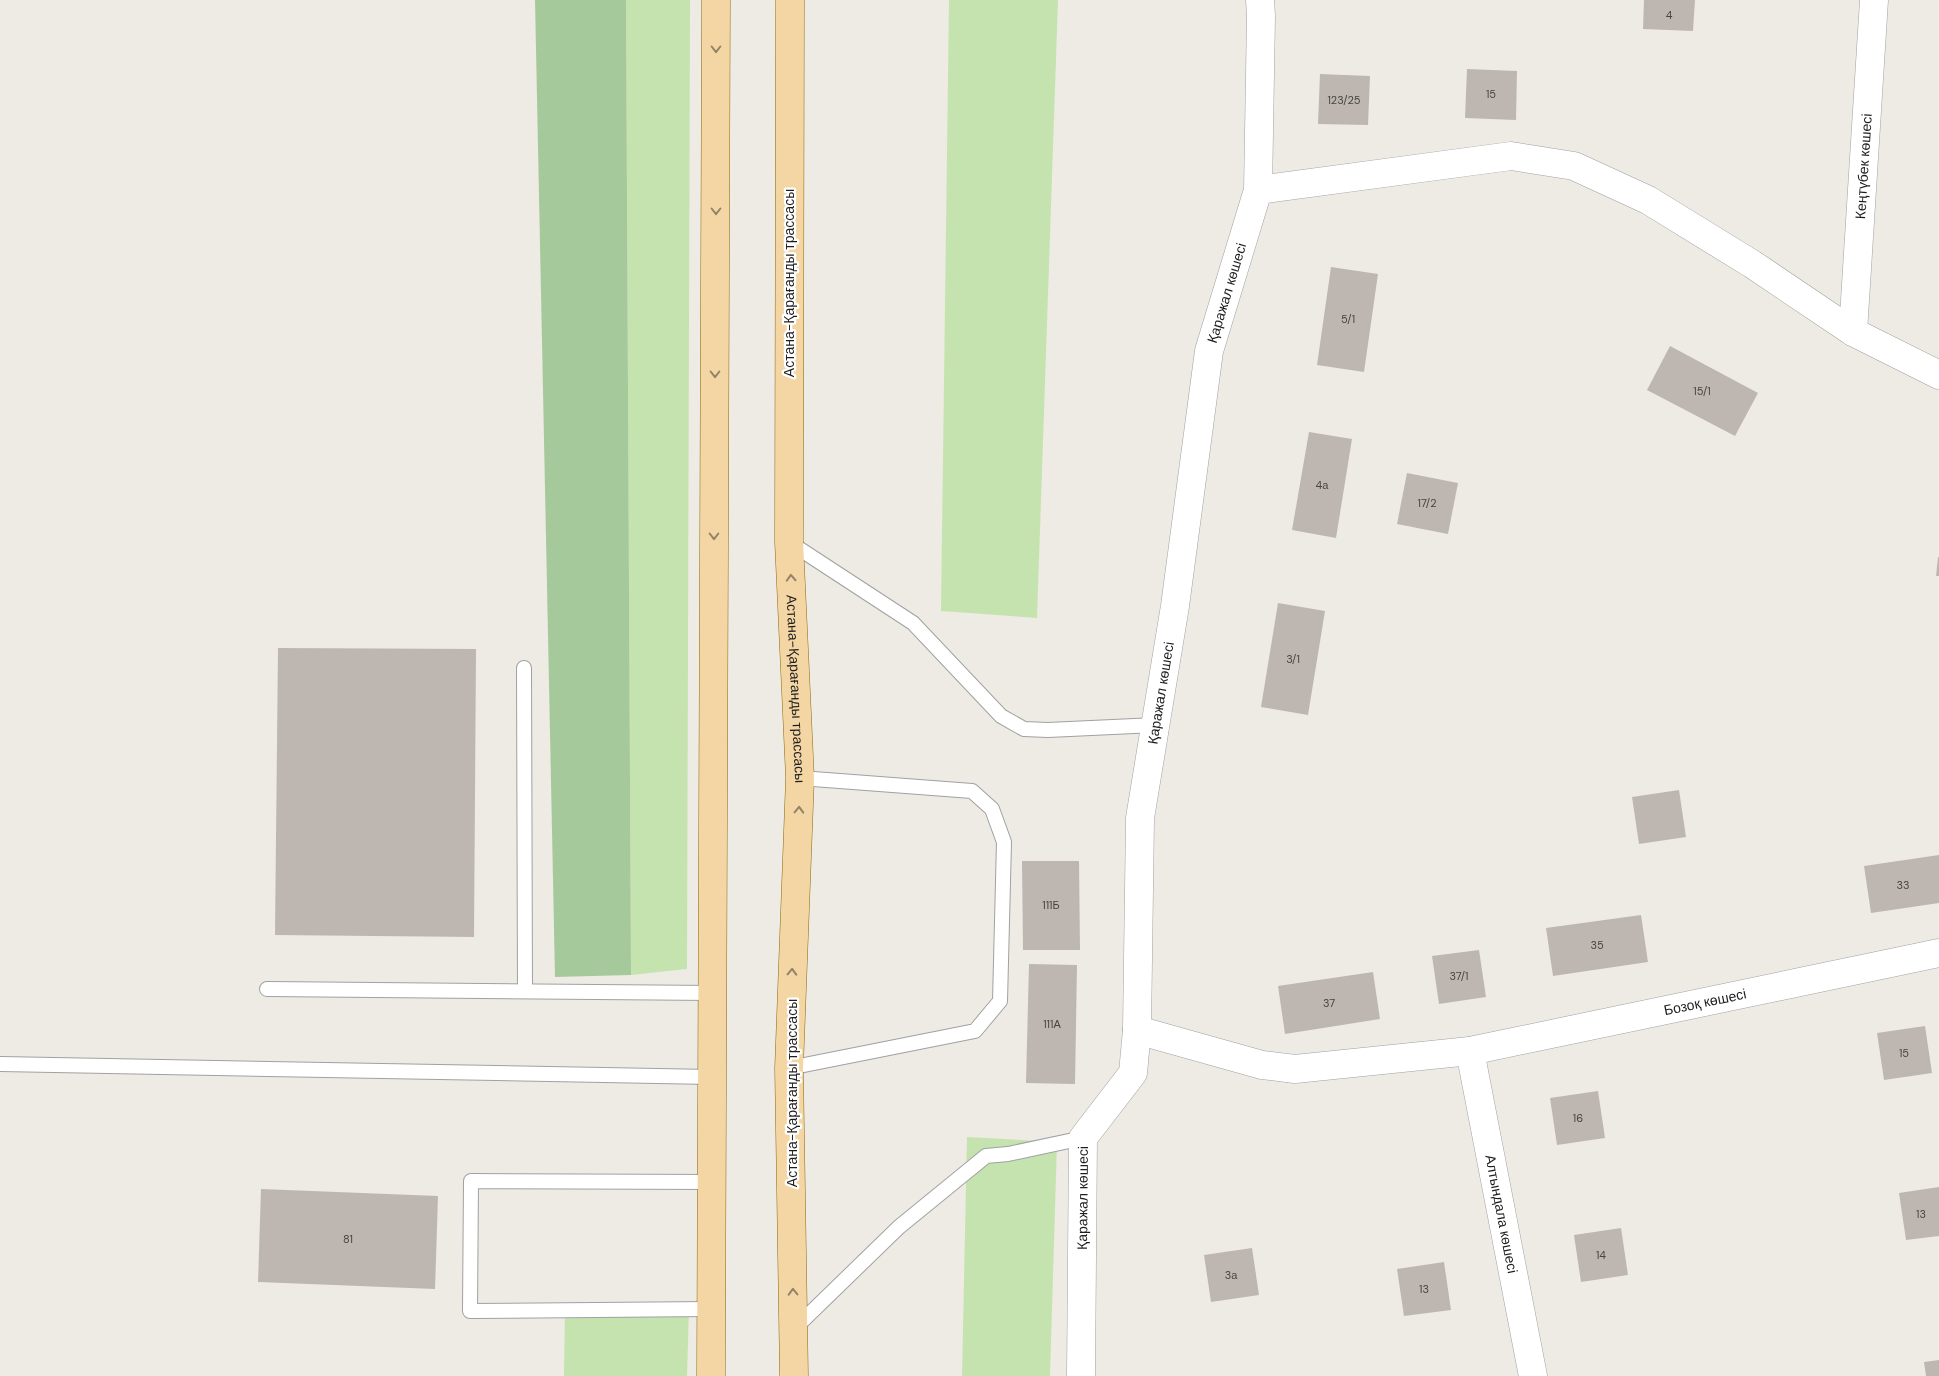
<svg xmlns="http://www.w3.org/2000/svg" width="1939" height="1376" font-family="'DM Sans',sans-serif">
<rect width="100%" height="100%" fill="#eeebe4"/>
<g fill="#c5e3ae">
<path d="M626,0H690L687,969L631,975Z"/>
<path d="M949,0H1058L1037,618L941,611Z"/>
<path d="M967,1137L1057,1142L1050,1376H962Z"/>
<path d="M689,1309L687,1376H564L565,1310Z"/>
</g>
<path fill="#a6c99c" d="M535,0H626L631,975L555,977Z"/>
<g fill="#beb7b1">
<path d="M1644,0H1695L1693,31L1643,29Z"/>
<path d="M1467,69L1517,71L1516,120L1465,118Z"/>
<path d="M1320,74L1370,76L1368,125L1318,124Z"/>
<path d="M1331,267L1378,274L1364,372L1317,365Z"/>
<path d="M1670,346L1758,393L1735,436L1647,390Z"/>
<path d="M1309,432L1352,439L1336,538L1292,530Z"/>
<path d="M1407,473L1458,483L1448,534L1397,524Z"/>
<path d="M1938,557H1939V576H1936Z"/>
<path d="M1278,603L1325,611L1308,715L1261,707Z"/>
<path d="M278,648L476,649L474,937L275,935Z"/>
<path d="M1679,790L1686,837L1639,844L1632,797Z"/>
<path d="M1939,855V903L1871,913L1864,866Z"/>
<path d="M1022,861H1079L1080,950H1023Z"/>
<path d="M1641,915L1648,962L1553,976L1546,928Z"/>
<path d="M1479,950L1486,997L1439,1004L1432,956Z"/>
<path d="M1029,964L1077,965L1075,1084L1026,1083Z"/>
<path d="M1373,972L1380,1019L1285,1034L1278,986Z"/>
<path d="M1925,1026L1932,1073L1884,1080L1877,1033Z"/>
<path d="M1598,1091L1605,1138L1557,1145L1550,1098Z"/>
<path d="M1939,1187V1236L1906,1240L1899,1193Z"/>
<path d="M261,1189L438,1196L435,1289L258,1282Z"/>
<path d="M1621,1228L1628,1275L1581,1282L1574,1235Z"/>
<path d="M1252,1248L1259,1295L1211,1302L1204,1255Z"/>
<path d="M1444,1262L1451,1310L1404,1316L1397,1269Z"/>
<path d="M1939,1360V1376H1926L1924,1362Z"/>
</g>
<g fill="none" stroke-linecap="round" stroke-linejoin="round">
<g stroke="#a1a1a1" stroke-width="16">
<g id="service">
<path d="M789,542L913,623L1001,716L1024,729L1048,730L1156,725"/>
<path d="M524,668L525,991"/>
<path d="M267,989L713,993"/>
<path d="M0,1064L712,1077"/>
<path d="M789,1068L975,1031L1000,1001L1004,842L992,809L972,791L800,778"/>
<path d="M711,1309L470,1311L471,1181L712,1182"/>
<path d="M795,1328L899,1227L986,1156L1008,1154L1083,1138"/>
</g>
</g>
<g stroke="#a1a1a1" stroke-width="29">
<g id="minor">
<path d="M1258,190L1511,156L1574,166L1648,200L1752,264L1853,332L1939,375"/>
<path id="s1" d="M1853,332L1874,0"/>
<path id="s2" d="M1137,1030L1262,1065L1295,1069L1470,1051L1939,953"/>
<path id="s3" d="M1470,1051L1533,1376"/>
<path id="s4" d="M1081,1376L1083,1138L1133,1073L1137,1030L1140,818L1175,606L1209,351L1258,190L1261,16L1260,0"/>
</g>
</g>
<g stroke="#89690d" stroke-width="29">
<g id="primary">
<path id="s5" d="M790,0L789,542L800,778L789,1068L794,1376"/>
<path d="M711,1376L716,0"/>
</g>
</g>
<use href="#service" stroke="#fff" stroke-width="14"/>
<use href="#minor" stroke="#fff" stroke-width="28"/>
<use href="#primary" stroke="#f3d6a3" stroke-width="28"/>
</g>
<defs><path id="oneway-chevron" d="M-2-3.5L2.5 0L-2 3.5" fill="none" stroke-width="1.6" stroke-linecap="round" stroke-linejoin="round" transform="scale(1.25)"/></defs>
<g stroke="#938367">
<use href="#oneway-chevron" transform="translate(716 49) rotate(90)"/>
<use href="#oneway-chevron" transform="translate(716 211) rotate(90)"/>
<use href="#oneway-chevron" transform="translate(715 374) rotate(90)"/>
<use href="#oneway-chevron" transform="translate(714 536) rotate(90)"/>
<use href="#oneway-chevron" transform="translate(791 578) rotate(-93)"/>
<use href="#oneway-chevron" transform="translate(799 810) rotate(-88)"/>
<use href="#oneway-chevron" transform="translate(792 972) rotate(-88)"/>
<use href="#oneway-chevron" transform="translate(793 1292) rotate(-91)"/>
</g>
<g text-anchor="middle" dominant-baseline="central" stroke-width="4.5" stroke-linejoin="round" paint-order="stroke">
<g font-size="11" fill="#454442">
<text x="1669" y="15">4</text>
<text x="1491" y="94">15</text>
<text x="1344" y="100">123/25</text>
<text x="1348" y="319">5/1</text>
<text x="1702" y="391">15/1</text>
<text x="1322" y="485">4а</text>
<text x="1427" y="503">17/2</text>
<text x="1293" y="659">3/1</text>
<text x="1903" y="885">33</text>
<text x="1051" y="905">111Б</text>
<text x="1597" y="945">35</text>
<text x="1459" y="976">37/1</text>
<text x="1329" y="1003">37</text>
<text x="1052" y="1024">111А</text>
<text x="1904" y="1053">15</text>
<text x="1578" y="1118">16</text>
<text x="1921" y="1214">13</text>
<text x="348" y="1239">81</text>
<text x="1601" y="1255">14</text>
<text x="1231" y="1275">3а</text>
<text x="1424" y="1289">13</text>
</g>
<g font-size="14" fill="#1d1d1d" stroke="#fff">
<text stroke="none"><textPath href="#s1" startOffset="166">Кеңтүбек көшесі</textPath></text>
<text transform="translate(789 283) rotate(-90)">Астана-Қарағанды трассасы</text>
<text stroke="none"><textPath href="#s4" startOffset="1108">Қаражал көшесі</textPath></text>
<text stroke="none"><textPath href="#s5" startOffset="689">Астана-Қарағанды трассасы</textPath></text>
<text stroke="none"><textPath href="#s4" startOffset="702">Қаражал көшесі</textPath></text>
<text stroke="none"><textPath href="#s2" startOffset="579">Бозоқ көшесі</textPath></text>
<text transform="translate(792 1093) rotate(-90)">Астана-Қарағанды трассасы</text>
<text stroke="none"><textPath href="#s4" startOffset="178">Қаражал көшесі</textPath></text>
<text stroke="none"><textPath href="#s3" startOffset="166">Алтындала көшесі</textPath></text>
</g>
</g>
</svg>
